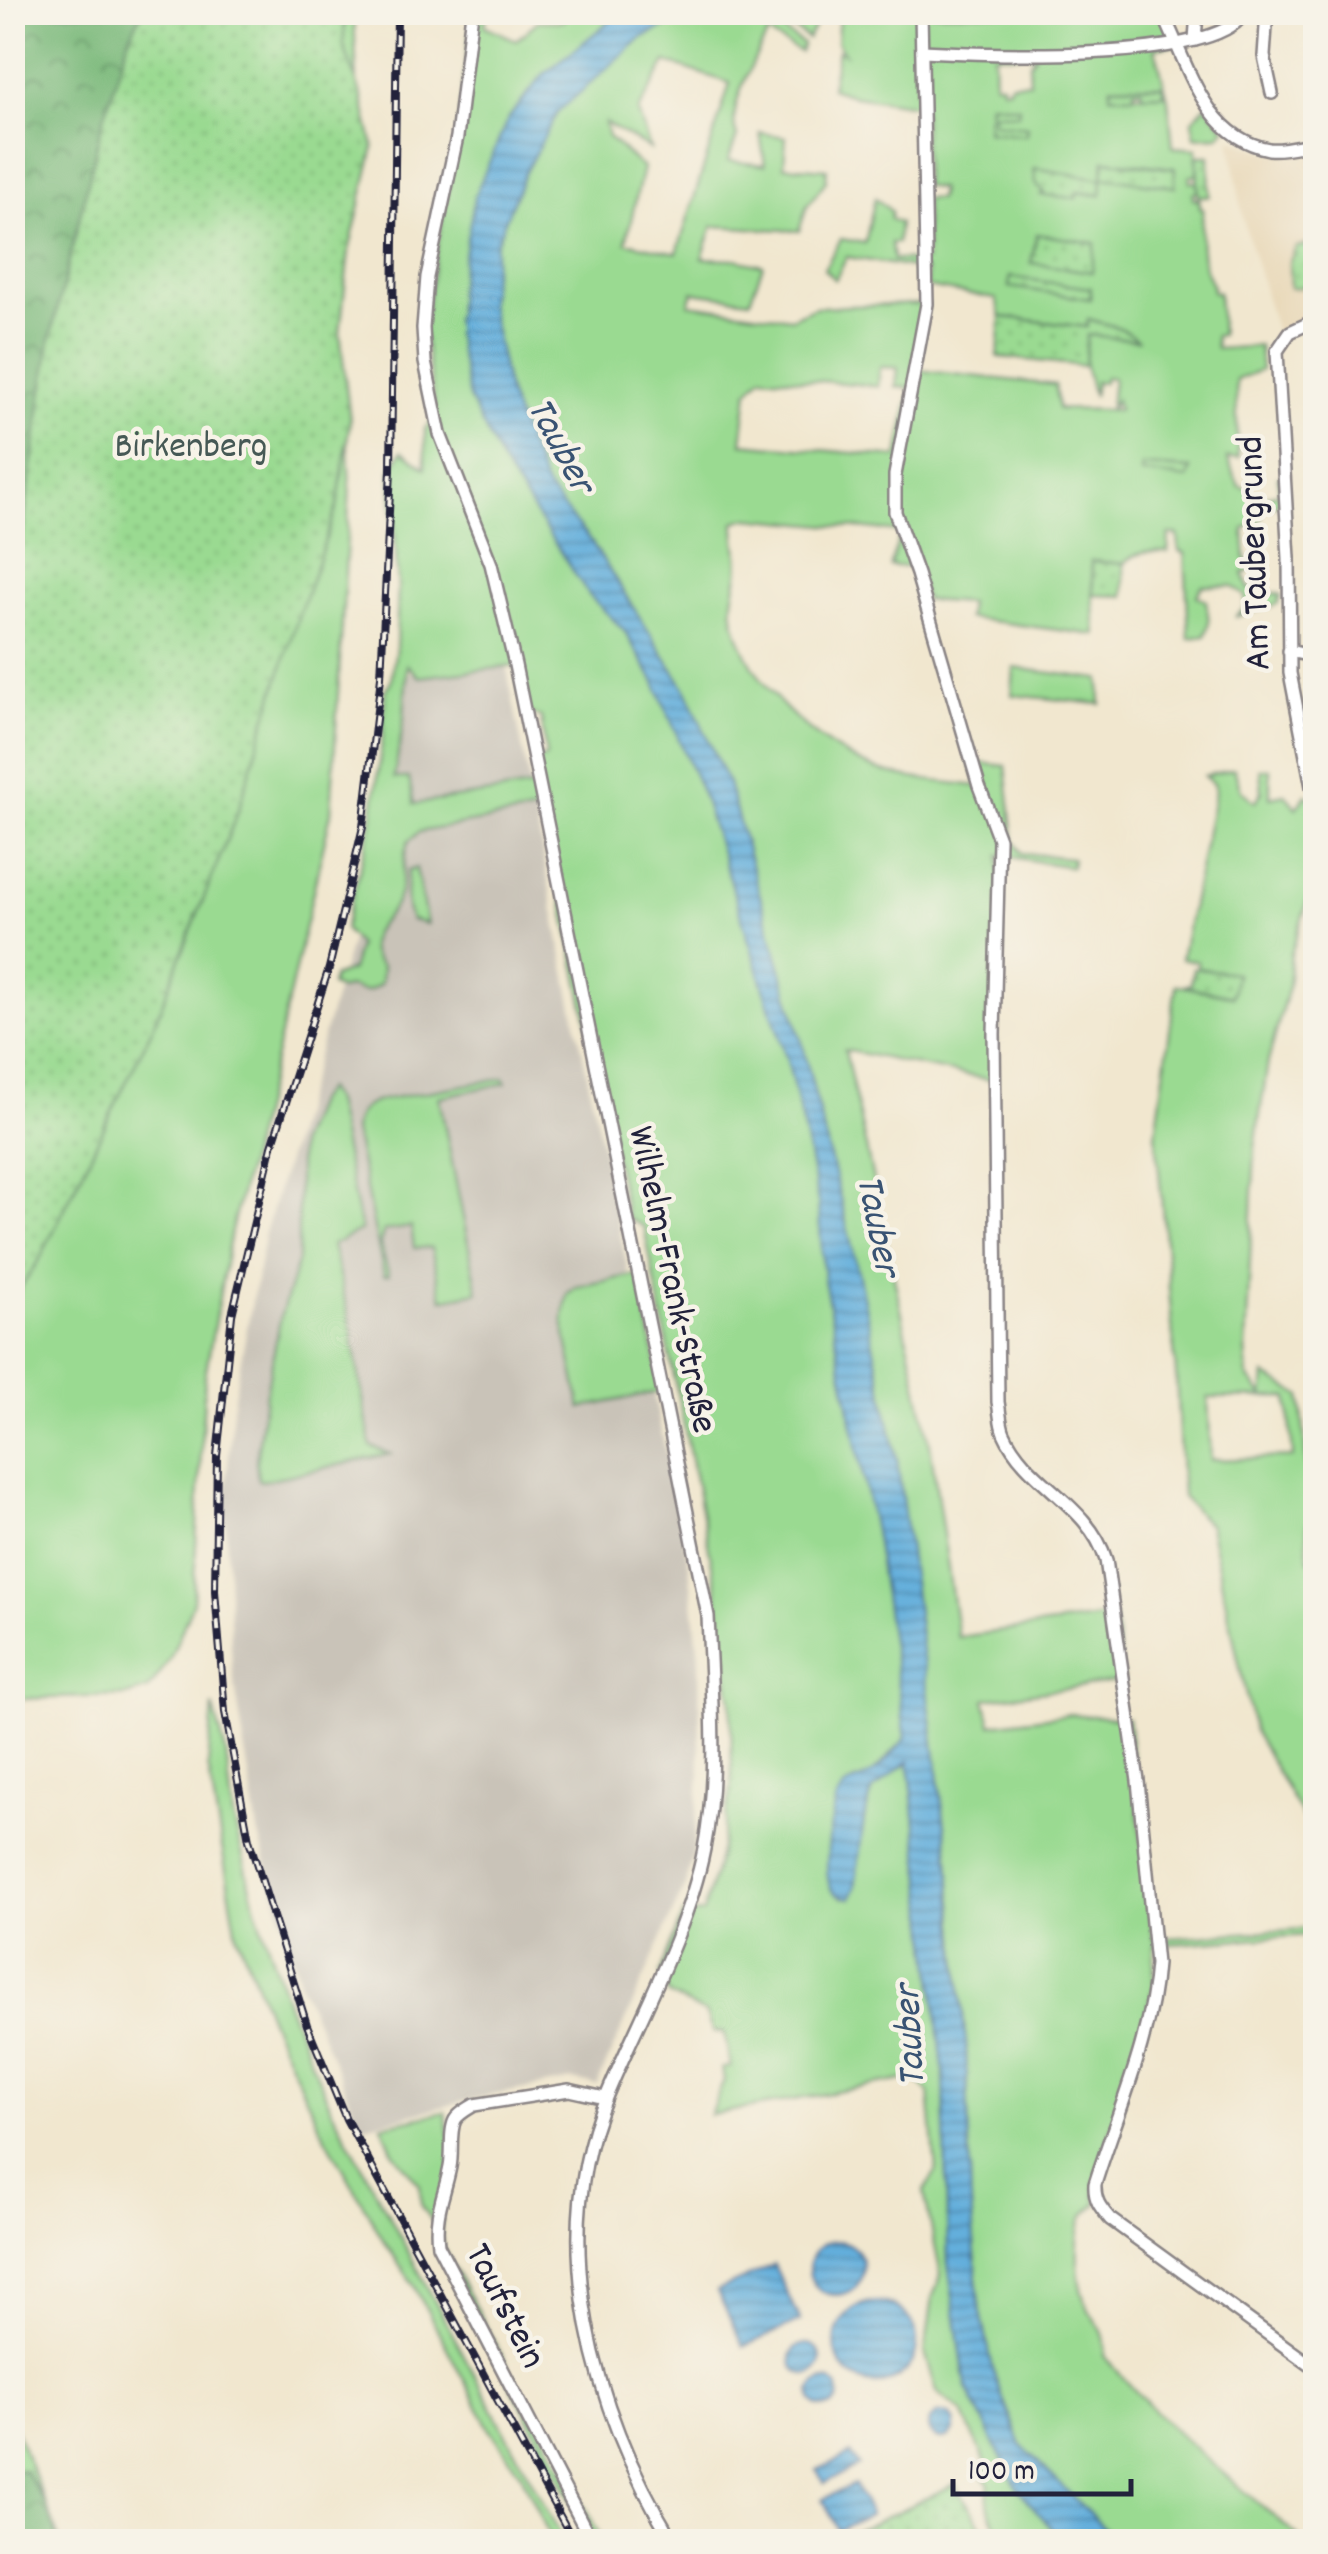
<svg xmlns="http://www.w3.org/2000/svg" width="1328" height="2554" font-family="Dekko,sans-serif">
<defs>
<pattern id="forest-crowns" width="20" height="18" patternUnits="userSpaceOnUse" patternTransform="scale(2.5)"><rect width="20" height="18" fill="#7bba7b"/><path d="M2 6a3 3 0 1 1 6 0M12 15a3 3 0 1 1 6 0" fill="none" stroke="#649766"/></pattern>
<pattern id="park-dots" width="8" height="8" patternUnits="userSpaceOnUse" patternTransform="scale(2.5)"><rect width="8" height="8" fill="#9ada91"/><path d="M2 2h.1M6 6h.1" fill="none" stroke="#84bb7e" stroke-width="1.8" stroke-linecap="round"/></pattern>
<pattern id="water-rules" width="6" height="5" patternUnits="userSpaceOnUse" patternTransform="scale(2.5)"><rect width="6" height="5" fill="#64afdc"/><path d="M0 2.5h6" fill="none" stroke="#528eb4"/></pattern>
</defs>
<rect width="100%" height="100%" fill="#f7f3e8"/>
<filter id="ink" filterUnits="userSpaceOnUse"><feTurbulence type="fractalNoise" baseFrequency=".01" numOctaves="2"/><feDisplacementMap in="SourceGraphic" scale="20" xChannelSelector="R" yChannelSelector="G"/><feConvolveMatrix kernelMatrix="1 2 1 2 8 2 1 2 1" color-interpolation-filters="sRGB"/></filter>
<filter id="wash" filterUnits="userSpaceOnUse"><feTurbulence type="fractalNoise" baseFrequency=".0048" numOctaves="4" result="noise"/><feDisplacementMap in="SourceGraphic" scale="40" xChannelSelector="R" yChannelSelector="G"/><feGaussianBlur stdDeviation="2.25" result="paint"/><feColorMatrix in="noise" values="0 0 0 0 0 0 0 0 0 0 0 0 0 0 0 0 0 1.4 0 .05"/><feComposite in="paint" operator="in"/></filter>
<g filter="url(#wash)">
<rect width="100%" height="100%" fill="#f1e7cf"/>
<path fill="#e9d9ba" d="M1230,138L1268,153L1315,147V315L1277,335L1243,219Z"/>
<path fill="#c9c3b8" d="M505,660L570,993L689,1565L699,1657L700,1776L693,1853L685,1885L597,2085L572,2080L477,2098L361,2127L300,1983L258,1832L232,1667L225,1501L234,1397L265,1233L349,948L378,819L396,675Z"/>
<g fill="#9ada91" stroke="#5e7e66" stroke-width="2.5" fill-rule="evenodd">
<path d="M252,13H354L358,109L333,345L345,400L350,487L331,813L277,1049L231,1231L205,1376L193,1602L170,1659L149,1689L126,1696L13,1699V1021Z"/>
<path d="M472,13H487L485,26L516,40L538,21H564L568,13H621L543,75L508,119L470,399L503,465L589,595L624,630L654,680L703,796L788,1063L804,1130L818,1201L824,1279L875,1536L906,1738L871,1775L848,1784L831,1888L841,1897L851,1898L864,1819L872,1791L909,1761L944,2077L948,2263L966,2386L1016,2486L1062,2541H1009C993,2524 984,2509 989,2484L981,2472L988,2467L963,2413L937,2392L925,2353L933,2296L941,2275L924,2192L936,2171L929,2092L913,2078L710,2115L724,2080L722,2068L731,2067L724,2032H714L705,2013L669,1995L660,1973L683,1914L703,1913L720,1853L732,1783L731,1699L716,1584L644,1227L627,1218L544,810L419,832L409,841L406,849C403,866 403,892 395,905C380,928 356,941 382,967L381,983C370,993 364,993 350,987L340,990L331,986L333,977L351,970L358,945L344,929L371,826L383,735L385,690L391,681L396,647L398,586L391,470L402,451L425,468V429L436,415L423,328L457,137ZM407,665L419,677L515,666L524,712L541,717L546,757L534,761L539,786L414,804L409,778H394L404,718Z"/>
<path d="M695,13H822L808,39L775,16L786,33L803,44L800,52L768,34C755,59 725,109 737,136L728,161L765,165L760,133L786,137L784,166L827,169L826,181L807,206L799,231L713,226L702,258L735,259L763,265L750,300L693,292L689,304L791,318L815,307L927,304L916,370L1055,385L1058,409L1118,410L1116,400L1110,409L1113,378L1105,377L1103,383L1095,382L1093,396L1085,366L1087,335L1135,338L1119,328L1089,319L1087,327L1001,317L996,299L927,287L926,270L847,257L835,280L824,269L841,239L865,243L875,198L891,211L890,219L899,223L897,243H891L893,260H926L925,198L938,199L940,189L924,186L923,106L854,96L831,88L838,50L844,53L837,42L839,13H1162L1178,44L1155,48L1168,99L1173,147L1197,149V176H1190V182H1197L1198,193H1193V199L1197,200L1199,196V207L1203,210C1201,228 1200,251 1205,269C1208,278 1213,282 1213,292H1218L1221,335L1215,336L1216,349L1259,346L1261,370L1236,380L1238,458H1227L1239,486L1249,489L1258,499L1279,493L1278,477L1286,478L1287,499L1260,511L1262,519L1244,529L1246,562L1257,559L1261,566L1243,573L1249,590L1260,584L1263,591L1281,595L1277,604L1235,617L1245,608V596L1232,586H1202L1197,596L1206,600L1209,622L1205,636L1189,638L1185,553L1179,551L1178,535H1169L1168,552C1151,552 1136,550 1124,564L1091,561L1096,635L967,618L969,603L925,600L915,567L890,566L901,532L748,518L735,522C734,540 741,557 738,575C735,592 730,603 734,620C749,685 817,749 879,770C910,780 946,782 978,786L971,762L1006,766L1014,841L1022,853L1072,858L1071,867L1000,855L995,1081L845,1050L930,1444L958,1637L1114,1616L1123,1681L985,1699L991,1724L1070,1714L1128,1719L1153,1939L1315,1928V1937L1311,1935L1154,1945V1987L1095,2184L1097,2204C1095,2206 1087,2211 1085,2214C1074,2230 1077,2281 1084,2299C1093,2325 1108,2325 1105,2356C1161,2426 1236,2483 1303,2541H1117L1021,2446L995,2378L979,2303L971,2204L966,2046L948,1849L897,1460L858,1272L804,1050L728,784L685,688L592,543L546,488L509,397L489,303L496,243L524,174L557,112L641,38ZM994,54L1035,55L1029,64L1030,82L1010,83L1009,88H1002V83H995ZM666,62L730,83L677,253L626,242L643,168L608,137L605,123L650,149L638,112ZM1162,85L1163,94L1111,95L1112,86ZM990,104L1018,107L1017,114L993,112V124L1026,127L988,131ZM1104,160H1105L1175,168L1103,177ZM1102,180L1100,195L1076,192V198L1042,194ZM880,367L898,368L896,387L911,388L898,457L742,443L748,391L762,376L878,386Z"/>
<path d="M1206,105L1225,128L1219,136L1195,137L1192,121Z"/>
<path d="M1014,668L1100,679L1101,704L1012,695Z"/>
<path d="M1234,769L1241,790L1255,802L1262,792L1260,769H1270V797L1285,794L1296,808L1306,794L1315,802L1316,874L1291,954L1288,987L1268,1062L1255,1147L1246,1348L1248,1377L1263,1396L1265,1375L1301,1396L1311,1519L1307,1525L1308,1560L1316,1554L1315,1849L1305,1821L1254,1732L1209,1525L1182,1497L1176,1373L1156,1134L1176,985L1231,996L1236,974L1197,968V961L1181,959L1215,791L1213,784L1204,776ZM1288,1397L1293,1457L1211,1460L1208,1398Z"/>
<path d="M416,868L427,924L411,920C404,905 406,887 408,871Z"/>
<path d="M504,1078L506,1083L439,1097L478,1292L442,1299L431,1248H414L411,1227L384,1231L380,1243L389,1275L384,1276L354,1131C355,1112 364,1105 381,1100Z"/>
<path d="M326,1089L334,1101L361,1230L332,1245L351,1326L371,1446L390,1454L262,1481L258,1480L256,1461L265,1397L281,1315L298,1260V1144L315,1102Z"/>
<path d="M638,1274L662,1391L581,1408L563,1322L567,1294L576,1287Z"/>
<path d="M213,1706L226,1753L233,1817L256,1908L288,2006L332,2110L564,2541H552L522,2476L489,2427L414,2286L384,2241L320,2127L272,2024L237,1935L208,1766Z"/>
<path d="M445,2112L452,2142V2180L441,2211L442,2246L603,2541H592L438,2245L435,2226L421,2206L420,2185L393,2152L382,2125Z"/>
<path d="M12,2421L46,2505L25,2471L13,2469Z"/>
</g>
<g fill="url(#forest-crowns)" stroke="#4e6e5b" stroke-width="2.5">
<path d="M13,13H252L13,1021Z"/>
<path d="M13,2469L25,2471L46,2505L60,2541H13Z"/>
</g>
<g fill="url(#park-dots)" stroke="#5e7e66" stroke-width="2.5">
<path d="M142,13H346L343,43L362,97L374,147L349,251L340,332L350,421L337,507L293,632L238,811L153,1027L41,1257L13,1300V576L24,525L50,340L102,124L129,38Z"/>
<path d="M1163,85L1164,94L1142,95L1141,89L1134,90V96L1110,95L1111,86Z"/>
<path d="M990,103L1019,107L1018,114L993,112V123L1027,127L1026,135L987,131Z"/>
<path d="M1197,156H1209L1210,196H1198Z"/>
<path d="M1104,160L1175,169V187L1103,177Z"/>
<path d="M1034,168L1102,179L1101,195L1077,192L1076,198L1041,195L1044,192L1036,183Z"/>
<path d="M1037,234L1095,243L1092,272L1031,263Z"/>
<path d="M1308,245L1315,263V286L1290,288L1289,263L1296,247Z"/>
<path d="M1010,277L1091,288L1090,299L1009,287Z"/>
<path d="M1001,317L1087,327L1088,319L1120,328L1139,340L1087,335L1085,366L998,357Z"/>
<path d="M1142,466L1191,469L1188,479L1141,473Z"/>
<path d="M1091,561L1124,564V596L1094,595Z"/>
<path d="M1193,968L1236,973L1232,996L1184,986L1191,984Z"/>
<path d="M955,2484L984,2530L995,2541H836Z"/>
</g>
<g fill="url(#water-rules)" stroke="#43688c" stroke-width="2.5">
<path d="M621,12L695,13L641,38L557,113L524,174L496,243L489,303L509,397L546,487L592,543L685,688L728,784L804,1050L858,1272L897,1460L948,1849L966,2046L971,2204L979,2303L995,2378L1021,2445L1117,2541H1062L1016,2486L966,2386L948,2263L944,2077L909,1761L872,1791L864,1819L855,1888L851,1898C843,1897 836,1896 831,1888C822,1873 831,1809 840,1793C845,1783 857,1782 866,1777C881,1769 895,1750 906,1738L875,1536L824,1279L818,1201L804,1130L788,1063L703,796L654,680L624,630L589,595L503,465L469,398L455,332L458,287L475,195L508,119L543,75Z"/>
<circle cx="836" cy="2268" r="27"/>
<path d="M774,2265L800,2321L743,2347L717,2291Z"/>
<circle cx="876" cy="2343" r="41"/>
<circle cx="806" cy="2359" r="15"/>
<circle cx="825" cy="2394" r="14"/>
<circle cx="942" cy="2426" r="13"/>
<path d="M851,2454L858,2466L824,2483L817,2470Z"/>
<path d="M855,2484L870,2515L838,2530L823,2499Z"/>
</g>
</g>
<g filter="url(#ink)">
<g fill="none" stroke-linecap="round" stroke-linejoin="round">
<g stroke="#8a8485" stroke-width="16">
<g id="street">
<path d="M472,12L457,137L427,277L423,328L425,362L440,434L491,564L515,665L708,1616C711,1694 719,1772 704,1849C688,1931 639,2018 607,2095C545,2242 594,2412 673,2542"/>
<path d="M921,12L927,304L895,475V512L917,574L979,786L999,839L994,1034L998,1402C1000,1412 1000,1424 1004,1433C1026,1483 1089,1504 1106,1560L1138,1781L1156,1964C1151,2040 1117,2113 1095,2184C1094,2200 1100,2207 1110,2219L1316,2369"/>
<path d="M1162,12C1188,64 1204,137 1269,149C1282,151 1302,145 1316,143"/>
<path d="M1267,12L1264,56L1272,93"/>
<path d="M1195,40L1197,12"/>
<path d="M922,51C977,54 1221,65 1244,12"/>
<path d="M1289,651L1316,657"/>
<path d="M1315,802L1290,673L1289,558L1277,351L1290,332L1316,320"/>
<path d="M592,2542L438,2245C434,2213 444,2197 450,2167C453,2153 449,2132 455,2120C459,2113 468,2109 474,2105L569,2090L605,2098"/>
</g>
</g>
<use href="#street" stroke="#fff" stroke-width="11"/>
<g stroke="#22223b" stroke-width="8">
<path id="rail" d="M397,12L391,470L381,677L363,827L329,968L272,1146L232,1315L217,1456L215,1591L225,1712L249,1840L307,2025L346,2119L574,2542"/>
</g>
<use href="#rail" stroke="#f7f3e8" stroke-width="4" stroke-dasharray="11" stroke-linecap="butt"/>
</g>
</g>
<g text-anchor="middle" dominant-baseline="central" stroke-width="9" stroke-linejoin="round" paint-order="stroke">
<g font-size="38" fill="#465955" stroke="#f7f3e8">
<text x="191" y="448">Birkenberg</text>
</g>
<g font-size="38" fill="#22223b" stroke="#f7f3e8">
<text transform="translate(1257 553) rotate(-92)">Am Taubergrund</text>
<text transform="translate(670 1280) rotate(78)">Wilhelm-Frank-Straße</text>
<text transform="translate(503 2307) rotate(63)">Taufstein</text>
</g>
<g font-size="40" font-style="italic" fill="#395373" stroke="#f7f3e8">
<text transform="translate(558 447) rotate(62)">Tauber</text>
<text transform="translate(875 1226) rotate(79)">Tauber</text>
<text transform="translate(913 2036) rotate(-93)">Tauber</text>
</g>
</g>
<rect width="1328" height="2554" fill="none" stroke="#f7f3e8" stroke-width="50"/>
<path d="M953 2479v15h178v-15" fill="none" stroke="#22223b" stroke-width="5"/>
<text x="968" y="2479" font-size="30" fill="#22223b" stroke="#f7f3e8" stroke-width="8" paint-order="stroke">100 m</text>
</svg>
